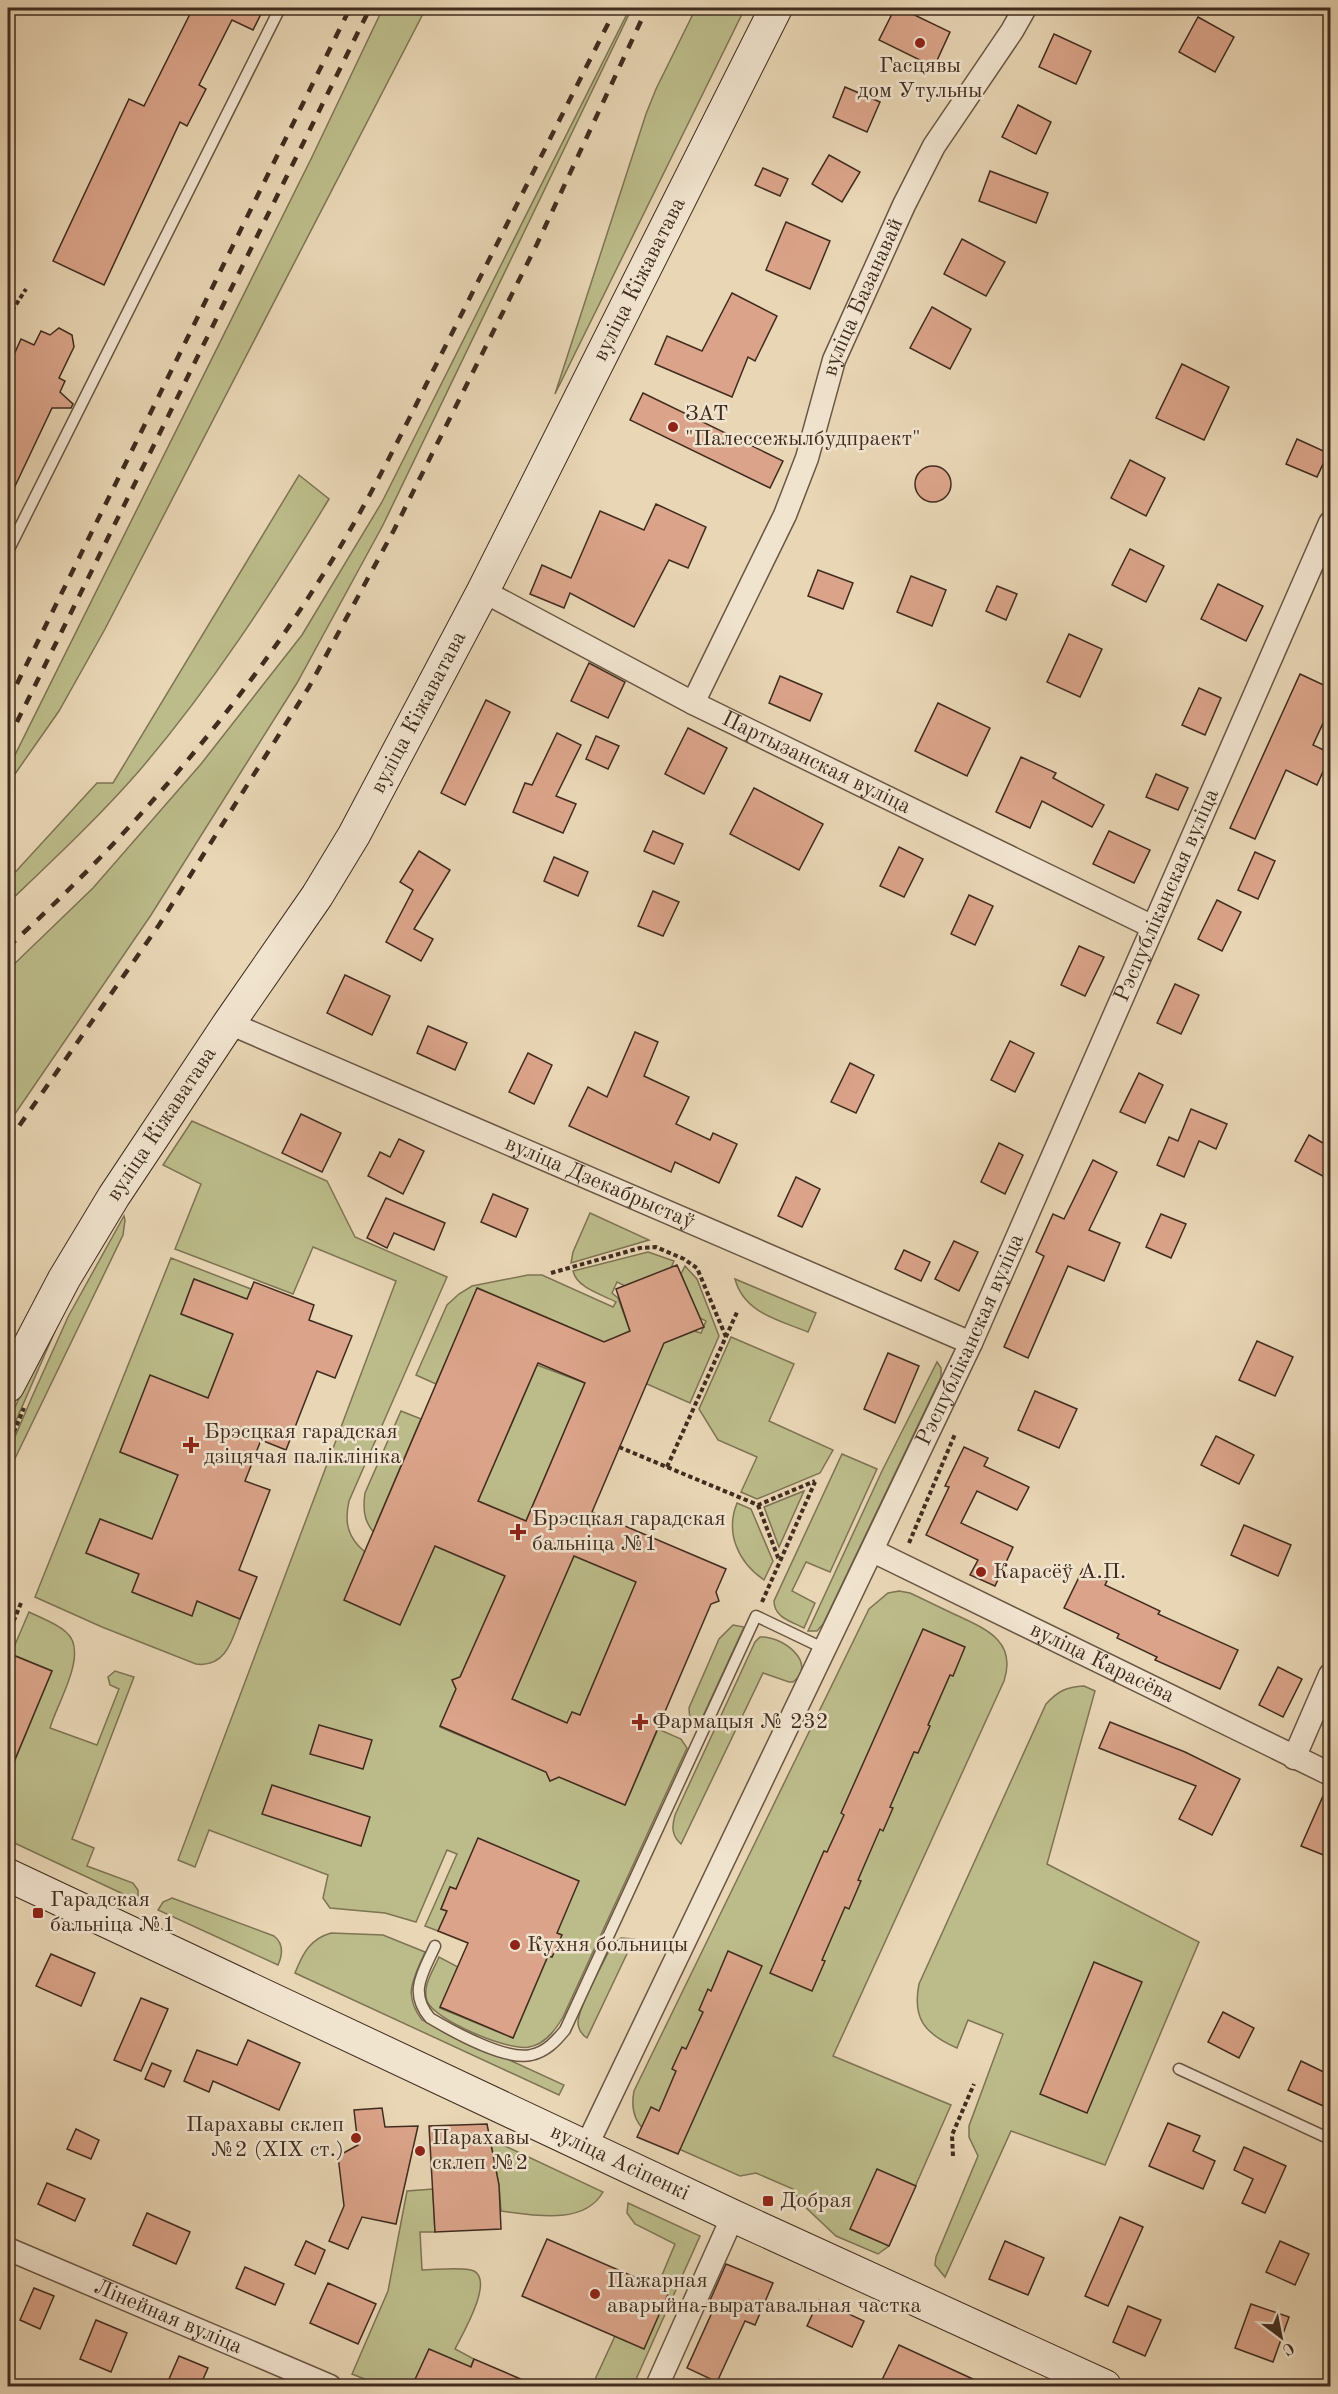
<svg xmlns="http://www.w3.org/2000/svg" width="1338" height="2394" font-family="'Old Standard TT',serif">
<rect width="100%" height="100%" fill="#e9d6b5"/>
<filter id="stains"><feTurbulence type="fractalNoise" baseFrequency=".00333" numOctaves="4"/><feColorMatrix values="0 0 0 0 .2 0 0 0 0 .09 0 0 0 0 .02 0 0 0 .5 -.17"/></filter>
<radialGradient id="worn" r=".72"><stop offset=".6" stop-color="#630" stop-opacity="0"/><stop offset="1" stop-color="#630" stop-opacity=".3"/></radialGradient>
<g fill="#bcbc8a" stroke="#7e7454" stroke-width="1.5">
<path d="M383,8H426L105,629L59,711L8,784V769L312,157Z"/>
<path d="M630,8H632L383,525L297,683L151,915L8,1124V970L93,888L201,764L302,635L382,502Z"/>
<path d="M696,8H745L555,394L646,114L656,89Z"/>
<path d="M299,475L329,499C271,594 211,687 139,771C100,816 51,862 8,903V880L97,783H113Z"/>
<path d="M192,1121L327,1181L355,1237L447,1277L349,1501C344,1523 348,1538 365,1552L435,1546L505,1576L460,1677L452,1680L456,1689L440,1727L546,1772L550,1781L559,1777L625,1805L658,1729L681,1739L687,1748L563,2017C555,2031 545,2044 529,2047C510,2052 434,2020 427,2001C422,1986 433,1971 439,1957L458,1967L440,2008L513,2038L557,1933L450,1887L441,1909L447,1911L438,1931L425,1926L457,1854L447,1850L416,1922L385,1913L330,1908L323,1898L328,1875L209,1830L195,1867L178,1860L396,1281L313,1247L293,1294L175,1249L201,1184L163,1165Z"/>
<path d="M590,1213L649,1240L571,1263L573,1252Z"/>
<path d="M124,1216L125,1220L123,1235L8,1473V1453L32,1397L68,1317Z"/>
<path d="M98,1247L62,1315L8,1439V1423L39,1354Z"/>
<path d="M648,1252L674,1261L671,1268L625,1286L617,1282L612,1293L618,1298L635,1345L614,1346L611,1339L604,1342L478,1288L436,1384L416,1375L447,1305L459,1294L472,1286L528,1275H542L613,1307L616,1302C601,1294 577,1288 573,1271Z"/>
<path d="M171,1258L251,1289L247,1300L194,1279L181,1314L233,1334L208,1398L150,1376L120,1452L178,1475L154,1537L152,1539L100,1519L86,1553L139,1574L132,1592L191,1615L197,1601L240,1619C232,1641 225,1668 196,1664L102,1627L35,1597Z"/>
<path d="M685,1266L697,1279L719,1336L690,1403L647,1384L646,1350L694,1331L701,1333L706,1321L700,1318L681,1274Z"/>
<path d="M735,1279L816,1313L808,1332C779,1320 744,1313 735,1279Z"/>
<path d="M731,1337L794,1364L769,1421L833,1450L820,1473L757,1499L741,1492L757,1457L718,1440L699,1409Z"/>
<path d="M937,1362L941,1368V1377L823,1624L817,1631H808L882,1471Z"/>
<path d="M537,1365L585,1383L526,1521L478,1501Z"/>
<path d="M401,1411L421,1419L377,1522L408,1535L380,1539C365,1525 362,1513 365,1493Z"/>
<path d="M842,1454L877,1469L830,1572L806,1562L792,1591L815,1603L804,1628C790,1621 774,1617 774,1601Z"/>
<path d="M804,1491L779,1547L764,1507Z"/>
<path d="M737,1503L751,1509L773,1561L764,1580C738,1562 725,1533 737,1503Z"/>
<path d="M574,1555L637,1581L580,1715L567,1723L512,1699Z"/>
<path d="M899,1591L910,1593C925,1600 941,1608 956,1615C986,1629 1017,1641 1004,1681L833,2056L951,2105L889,2246L878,2254L836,2236L800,2202L793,2189L756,2173L740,2176L654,2138C636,2126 630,2112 634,2091L869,1609L888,1593Z"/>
<path d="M29,1612C41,1618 56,1623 66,1632C90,1652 57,1703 50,1728L97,1745L119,1689L110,1685L108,1677L115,1671L134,1677L72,1839L94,1848L87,1866L133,1883L138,1890V1901L8,1840V1777L52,1671L11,1654Z"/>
<path d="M733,1625L744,1627L698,1727L690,1721L689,1708L719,1639Z"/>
<path d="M760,1637C781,1635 819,1663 793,1682H789L763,1673L681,1844C671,1835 672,1826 675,1815L755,1642Z"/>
<path d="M1084,1686L1095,1691L1047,1864L1199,1942L1105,2165L1011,2131L945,2277L935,2265L936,2257L978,2156L969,2137V2126L1003,2034L968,2020L957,2048C925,2034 912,2019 919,1984L1046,1704C1058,1691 1066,1687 1084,1686Z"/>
<path d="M172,1898L274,1936C284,1944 283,1954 278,1965L158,1910L163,1902Z"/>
<path d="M331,1933L383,1935L425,1952C414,1978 402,1994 422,2020L564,2085L559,2095L295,1973C303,1953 310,1939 331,1933Z"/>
<path d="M621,1938L634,1939L587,2038C581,2034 578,2029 578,2022C579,2005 604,1962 612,1945Z"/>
<path d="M490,2139L603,2192C584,2226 532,2215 501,2211L499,2185Z"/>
<path d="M433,2189L435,2232H420L422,2270C435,2270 463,2266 474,2271C494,2281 462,2335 455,2349L474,2359L462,2386H382L352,2374L388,2291L407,2191Z"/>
<path d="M628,2203L700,2236L633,2386H592L615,2336L657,2287L675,2244L635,2224L627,2213Z"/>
</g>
<g fill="#dba48a" stroke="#402c1f" stroke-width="1.5" fill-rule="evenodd">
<path d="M193,8H264L253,30L232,20L199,85L206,89L187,126L180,122L104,285L53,261L129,99L144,106Z"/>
<path d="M895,8H900L950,32L934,67L879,40Z"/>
<path d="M1198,17L1234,37L1215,72L1179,52Z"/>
<path d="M1054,34L1091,51L1076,84L1039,67Z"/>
<path d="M845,87L880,102L867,132L833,117Z"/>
<path d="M1018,105L1051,122L1036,154L1002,137Z"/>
<path d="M829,155L860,172L842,202L812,184Z"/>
<path d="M763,168L788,179L780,196L755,185Z"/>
<path d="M990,171L1048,193L1036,223L979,201Z"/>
<path d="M786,222L830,241L810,289L766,270Z"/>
<path d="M962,239L1005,262L986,296L944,274Z"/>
<path d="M732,293L777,316L755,361L748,357L732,397L655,364L667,336L702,351Z"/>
<path d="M932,307L971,329L950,369L910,348Z"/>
<path d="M59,328L72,335L74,347L59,378L65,381L60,392L73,404L71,408H52L8,501V368L21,339L34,345L41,331L50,335Z"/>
<path d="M1182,364L1229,387L1204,440L1156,418Z"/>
<path d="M643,393L783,461L770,488L630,420Z"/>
<path d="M1297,439L1328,453L1317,477L1286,464Z"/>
<path d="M1130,460L1165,478L1146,516L1111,498Z"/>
<circle cx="933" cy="484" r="18"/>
<path d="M656,504L706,527L688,568L669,560L634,627L570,593L564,608L530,594L542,565L571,578L600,511L644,530Z"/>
<path d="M1130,549L1164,566L1146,602L1112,585Z"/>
<path d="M818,570L853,583L843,609L808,596Z"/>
<path d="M911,576L946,590L932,626L897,612Z"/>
<path d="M1218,584L1263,606L1246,641L1201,619Z"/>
<path d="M997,586L1017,594L1006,620L986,611Z"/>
<path d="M1069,634L1102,649L1080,697L1047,682Z"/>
<path d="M589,663L625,682L608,718L571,701Z"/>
<path d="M1300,674L1330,688V708L1313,745L1330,753V756L1317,785L1286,770L1255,839L1230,828Z"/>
<path d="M780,676L822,694L810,721L769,703Z"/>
<path d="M1199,688L1221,698L1205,735L1182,725Z"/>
<path d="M486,700L510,712L465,805L441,793Z"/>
<path d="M938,703L990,728L967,776L915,751Z"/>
<path d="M688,728L727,748L704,794L665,774Z"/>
<path d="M557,733L581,745L556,796L576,804L563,833L513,812L525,783L532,785Z"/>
<path d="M596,736L619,746L608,769L586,759Z"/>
<path d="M1021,757L1056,773L1053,778L1104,805L1092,827L1042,801L1030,828L996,812Z"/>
<path d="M1156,774L1188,788L1178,810L1146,797Z"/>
<path d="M754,788L823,824L799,870L730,834Z"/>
<path d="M653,831L683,844L674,864L644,851Z"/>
<path d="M1109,831L1150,850L1134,883L1093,864Z"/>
<path d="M899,847L923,859L904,897L880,886Z"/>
<path d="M419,851L450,870L414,929L433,939L421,961L386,942L413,890L400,882Z"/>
<path d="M1255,852L1275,861L1258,899L1238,890Z"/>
<path d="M554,857L588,872L578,896L544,881Z"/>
<path d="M653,891L679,902L663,936L638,926Z"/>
<path d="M969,895L993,906L975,945L951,934Z"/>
<path d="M1217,900L1241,912L1222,951L1198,939Z"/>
<path d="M1079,946L1104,957L1085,996L1061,985Z"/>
<path d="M345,975L390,996L372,1035L327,1013Z"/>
<path d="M1175,984L1199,995L1181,1034L1157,1023Z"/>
<path d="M428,1026L467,1043L455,1070L417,1053Z"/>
<path d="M635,1032L658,1042L644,1076L689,1097L676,1124L710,1140L713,1133L737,1144L719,1183L675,1162L671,1172L569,1126L588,1087L607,1097Z"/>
<path d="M1010,1041L1034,1053L1015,1092L991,1080Z"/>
<path d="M528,1053L552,1065L534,1104L509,1092Z"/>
<path d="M850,1063L874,1075L856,1113L831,1102Z"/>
<path d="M1139,1073L1163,1085L1145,1123L1120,1112Z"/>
<path d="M1191,1109L1227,1124L1216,1149L1199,1141L1184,1177L1157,1165L1169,1137L1178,1141Z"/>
<path d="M301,1114L341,1133L322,1172L282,1153Z"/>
<path d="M1309,1135L1330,1147V1180L1295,1161Z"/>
<path d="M399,1139L424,1151L403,1194L368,1176L380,1152L390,1157Z"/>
<path d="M999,1143L1023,1155L1005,1194L981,1182Z"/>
<path d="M1093,1160L1117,1172L1089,1230L1120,1243L1104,1281L1068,1266L1028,1358L1004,1347L1044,1256L1036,1252L1053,1214L1064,1219Z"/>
<path d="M796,1177L820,1189L802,1227L778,1216Z"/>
<path d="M493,1194L528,1209L516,1237L481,1222Z"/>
<path d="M386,1198L445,1223L434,1250L394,1233L387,1248L367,1238Z"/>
<path d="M1161,1214L1186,1224L1171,1258L1146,1247Z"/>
<path d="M954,1241L978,1252L959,1291L935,1279Z"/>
<path d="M904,1250L930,1262L921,1281L895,1269Z"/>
<path d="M677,1265L704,1327L664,1343L592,1512L726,1569L716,1592L719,1601L711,1604L625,1805L559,1777L550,1781L546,1772L440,1726L456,1689L452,1680L460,1677L505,1576L435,1546L400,1625L344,1600L477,1288L604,1342L630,1331L616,1289ZM538,1363L585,1383L526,1521L478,1501ZM574,1556L636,1582L580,1715L572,1712L567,1723L512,1699Z"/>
<path d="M194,1279L247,1299L254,1282L314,1305L309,1320L352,1336L335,1378L317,1371L286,1450L261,1440L245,1481L270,1490L239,1570L257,1577L240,1619L197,1601L192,1616L132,1592L139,1574L86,1553L100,1519L152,1539L178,1475L120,1452L150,1375L208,1398L233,1334L181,1314Z"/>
<path d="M1257,1341L1293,1357L1275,1396L1239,1380Z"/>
<path d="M888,1353L919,1366L895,1423L864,1409Z"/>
<path d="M1035,1391L1077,1409L1059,1448L1018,1430Z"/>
<path d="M1216,1436L1254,1455L1239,1484L1201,1465Z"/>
<path d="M964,1447L988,1458L984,1466L1029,1487L1017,1510L977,1491L961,1523L1013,1547L995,1586L970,1575L978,1560L926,1535L949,1487L945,1486Z"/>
<path d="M1244,1525L1291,1545L1278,1576L1231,1555Z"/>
<path d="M1083,1569L1107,1581L1105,1585L1160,1611L1158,1614L1238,1650L1220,1689L1155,1660L1157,1657L1117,1638L1119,1634L1064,1608Z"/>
<path d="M923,1629L965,1647L953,1676L950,1675L928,1725L930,1726L918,1753L914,1752L890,1807L893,1808L883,1831L880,1829L858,1880L861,1881L849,1909L845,1907L822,1960L825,1961L812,1991L770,1973L824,1851L827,1852L844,1815L841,1813Z"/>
<path d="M8,1653L52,1671L8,1776Z"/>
<path d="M1278,1667L1302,1679L1283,1717L1259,1705Z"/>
<path d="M1110,1722L1185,1752L1240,1779L1212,1835L1179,1819L1196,1786L1099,1748Z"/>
<path d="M319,1725L372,1740L363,1769L310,1754Z"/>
<path d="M272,1785L370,1817L361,1846L262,1814Z"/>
<path d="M1327,1787H1330V1845L1326,1856L1301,1846Z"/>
<path d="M478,1838L579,1881L557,1933L562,1935L552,1957L548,1956L513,2038L440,2007L468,1943L438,1931L447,1911L441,1909L450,1887L456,1889Z"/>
<path d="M728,1951L762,1966L678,2154L637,2137L651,2107L659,2111L676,2071L672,2069L682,2047L686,2049L703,2012L699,2010L708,1989L711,1991Z"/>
<path d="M51,1954L95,1973L81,2006L36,1986Z"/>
<path d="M1094,1962L1142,1982L1087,2113L1040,2094Z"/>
<path d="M141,1998L168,2009L141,2071L114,2060Z"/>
<path d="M1223,2012L1254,2028L1239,2058L1208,2042Z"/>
<path d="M248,2040L300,2063L279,2110L213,2081L209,2092L184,2081L197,2050L237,2065Z"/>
<path d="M1301,2061L1330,2075V2109L1288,2090Z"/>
<path d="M152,2063L171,2071L164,2087L145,2079Z"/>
<path d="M382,2108L385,2127L418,2126L396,2224L362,2217L348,2249L329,2241L344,2206L338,2156L358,2145L354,2110Z"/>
<path d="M1168,2123L1200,2136L1193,2151L1215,2161L1203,2189L1149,2166Z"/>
<path d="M487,2124L499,2185L501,2229L435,2232L429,2126Z"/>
<path d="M76,2129L99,2140L91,2159L67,2149Z"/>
<path d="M1244,2147L1286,2166L1265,2213L1242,2203L1253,2179L1234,2170Z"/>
<path d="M877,2169L916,2186L889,2246L850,2229Z"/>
<path d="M47,2183L85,2199L75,2221L38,2204Z"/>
<path d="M147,2213L190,2232L176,2264L133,2245Z"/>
<path d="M1120,2217L1143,2227L1108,2306L1085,2296Z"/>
<path d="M547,2239L669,2292L644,2349L522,2296Z"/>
<path d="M306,2241L325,2250L315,2274L295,2265Z"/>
<path d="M1005,2241L1044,2258L1028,2295L989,2279Z"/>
<path d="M1280,2241L1309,2254L1295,2285L1266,2272Z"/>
<path d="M726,2264L773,2283L755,2325L745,2321L717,2382L687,2368L714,2308L708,2305Z"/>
<path d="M245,2267L284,2284L275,2305L236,2288Z"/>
<path d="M328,2283L376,2304L358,2344L310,2323Z"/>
<path d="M34,2288L54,2296L40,2329L20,2320Z"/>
<path d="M819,2300L864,2321L852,2347L807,2326Z"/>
<path d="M1251,2304L1289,2317L1273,2362L1235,2348Z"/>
<path d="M1128,2306L1161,2320L1145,2356L1113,2342Z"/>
<path d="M96,2320L127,2333L111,2372L80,2359Z"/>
<path d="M899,2345L988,2386H879Z"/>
<path d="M429,2349L471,2367L474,2359L537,2386H412Z"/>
<path d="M179,2356L208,2368L200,2386H166Z"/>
</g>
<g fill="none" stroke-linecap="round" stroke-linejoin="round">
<g stroke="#6a5644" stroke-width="13">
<g id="lane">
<path d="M8,551L280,8"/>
<path d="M435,1946C423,1973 408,1992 430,2018C452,2031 506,2061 531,2055C546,2052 556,2041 565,2030L756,1616L825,1649"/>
<path d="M1179,2069L1330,2139"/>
</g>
</g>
<g stroke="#6a5644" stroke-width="25">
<g id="street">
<path id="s1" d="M483,591L693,703L1153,927"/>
<path id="s2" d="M693,703L785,515L807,458L834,360L904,205L934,146L1012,31L1025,8"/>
<path id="s3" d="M229,1023L971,1343"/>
<path id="s4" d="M873,1551L1330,1774"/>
<path d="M1294,1758L1330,1675"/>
<path id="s5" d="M586,2147L971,1343L1330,523"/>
<path id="s6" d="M8,2249L330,2386"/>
<path d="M657,2386L733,2216"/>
</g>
</g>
<g stroke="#402c1f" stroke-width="34">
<g id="secondary">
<path id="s7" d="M8,1386L64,1279L114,1196L229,1023L317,896L354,835L483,591L776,8"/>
<path id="s8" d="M8,1875L733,2216L1105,2386"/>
</g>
</g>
<g stroke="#402c1f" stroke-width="4" stroke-dasharray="4.5 3" stroke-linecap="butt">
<path d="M8,317L26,289"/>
<path d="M551,1273L640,1248L656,1247L684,1259L697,1268L726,1337"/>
<path d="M8,1446L24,1408"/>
<path d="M619,1447L758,1505L815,1481"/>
<path d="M667,1467L738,1310"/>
<path d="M758,1505L779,1560"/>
<path d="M909,1543L955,1434"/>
<path d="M762,1602L815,1482"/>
<path d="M8,1635L21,1603"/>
<path d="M953,2156L952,2135L974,2084"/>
</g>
<use href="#lane" stroke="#f1e4cf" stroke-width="10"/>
<use href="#street" stroke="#f1e4cf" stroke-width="22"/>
<use href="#secondary" stroke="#f1e4cf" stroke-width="32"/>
<g stroke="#402c1f" stroke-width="4.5" stroke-dasharray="10 10" stroke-linecap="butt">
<path d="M8,702L350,8"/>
<path d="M8,740L370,8"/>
<path d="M8,947C126,840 233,716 319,581C367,507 405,426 445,347C502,234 559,121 616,8"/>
<path d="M8,1142L159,925L309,687L394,530L537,244L647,8"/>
</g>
</g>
<g fill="#8f2418" stroke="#f1e4cf" stroke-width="2">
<circle cx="920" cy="43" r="6"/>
<circle cx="673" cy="427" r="6"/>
<path d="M188 1436h6v6h6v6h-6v6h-6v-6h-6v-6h6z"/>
<path d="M515 1523h6v6h6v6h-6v6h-6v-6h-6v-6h6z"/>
<circle cx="981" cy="1572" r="6"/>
<path d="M637 1713h6v6h6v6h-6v6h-6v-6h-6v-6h6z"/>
<rect x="32" y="1907" width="12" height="12" rx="3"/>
<circle cx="515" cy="1945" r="6"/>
<circle cx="356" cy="2138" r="6"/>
<circle cx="420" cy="2151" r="6"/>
<rect x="762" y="2195" width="12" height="12" rx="3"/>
<circle cx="595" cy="2294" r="6"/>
</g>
<g text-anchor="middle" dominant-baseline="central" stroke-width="5" stroke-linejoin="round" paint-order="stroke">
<g font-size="22" fill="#402c1f" stroke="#f1e4cf" text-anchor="start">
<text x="920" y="66" text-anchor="middle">Гасцявы<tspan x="920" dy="25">дом Утульны</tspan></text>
<text x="685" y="414">ЗАТ<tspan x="685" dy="25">"Палессежылбудпраект"</tspan></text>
<text x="204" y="1432">Брэсцкая гарадская<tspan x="204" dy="25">дзіцячая паліклініка</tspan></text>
<text x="532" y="1519">Брэсцкая гарадская<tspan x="532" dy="25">бальніца №1</tspan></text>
<text x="993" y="1572">Карасёў А.П.</text>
<text x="652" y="1722">Фармацыя № 232</text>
<text x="50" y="1900">Гарадская<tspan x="50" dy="25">бальніца №1</tspan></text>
<text x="527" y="1945">Кухня больницы</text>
<text x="344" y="2125" text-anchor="end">Парахавы склеп<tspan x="344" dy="25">№2 (XIX ст.)</tspan></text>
<text x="432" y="2138">Парахавы<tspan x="432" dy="25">склеп №2</tspan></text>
<text x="780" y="2201">Добрая</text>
<text x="607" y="2281">Пажарная<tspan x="607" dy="25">аварыйна-выратавальная частка</tspan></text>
</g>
<g font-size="22" fill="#402c1f" stroke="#f1e4cf">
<text stroke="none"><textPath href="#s7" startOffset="1276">вуліца Кіжаватава</textPath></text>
<text stroke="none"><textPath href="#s2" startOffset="441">вуліца Базанавай</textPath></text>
<text stroke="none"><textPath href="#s7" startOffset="790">вуліца Кіжаватава</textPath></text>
<text stroke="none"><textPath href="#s1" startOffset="375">Партызанская вуліца</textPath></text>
<text stroke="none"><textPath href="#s5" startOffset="1380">Рэспубліканская вуліца</textPath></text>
<text stroke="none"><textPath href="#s7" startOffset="304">вуліца Кіжаватава</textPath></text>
<text stroke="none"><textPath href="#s3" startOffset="404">вуліца Дзекабрыстаў</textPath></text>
<text stroke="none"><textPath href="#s5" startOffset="894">Рэспубліканская вуліца</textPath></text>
<text stroke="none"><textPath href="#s4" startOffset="255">вуліца Карасёва</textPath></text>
<text stroke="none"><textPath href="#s8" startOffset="676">вуліца Асіпенкі</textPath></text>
<text stroke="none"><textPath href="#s6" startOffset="174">Лінейная вуліца</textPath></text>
</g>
</g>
<rect width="1338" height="2394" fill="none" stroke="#e9d6b5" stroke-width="30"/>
<rect x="9" y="9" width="1320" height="2376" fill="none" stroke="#402c1f" stroke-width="3"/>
<rect x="15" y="15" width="1308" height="2364" fill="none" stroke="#402c1f" stroke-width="1.5"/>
<g transform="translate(1281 2337) rotate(148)" stroke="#f1e4cf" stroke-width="4.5" paint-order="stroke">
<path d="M0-4.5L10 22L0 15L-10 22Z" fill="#402c1f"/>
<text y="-9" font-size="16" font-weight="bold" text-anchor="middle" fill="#402c1f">С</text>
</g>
<rect width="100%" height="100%" filter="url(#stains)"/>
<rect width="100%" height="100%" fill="url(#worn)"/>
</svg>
